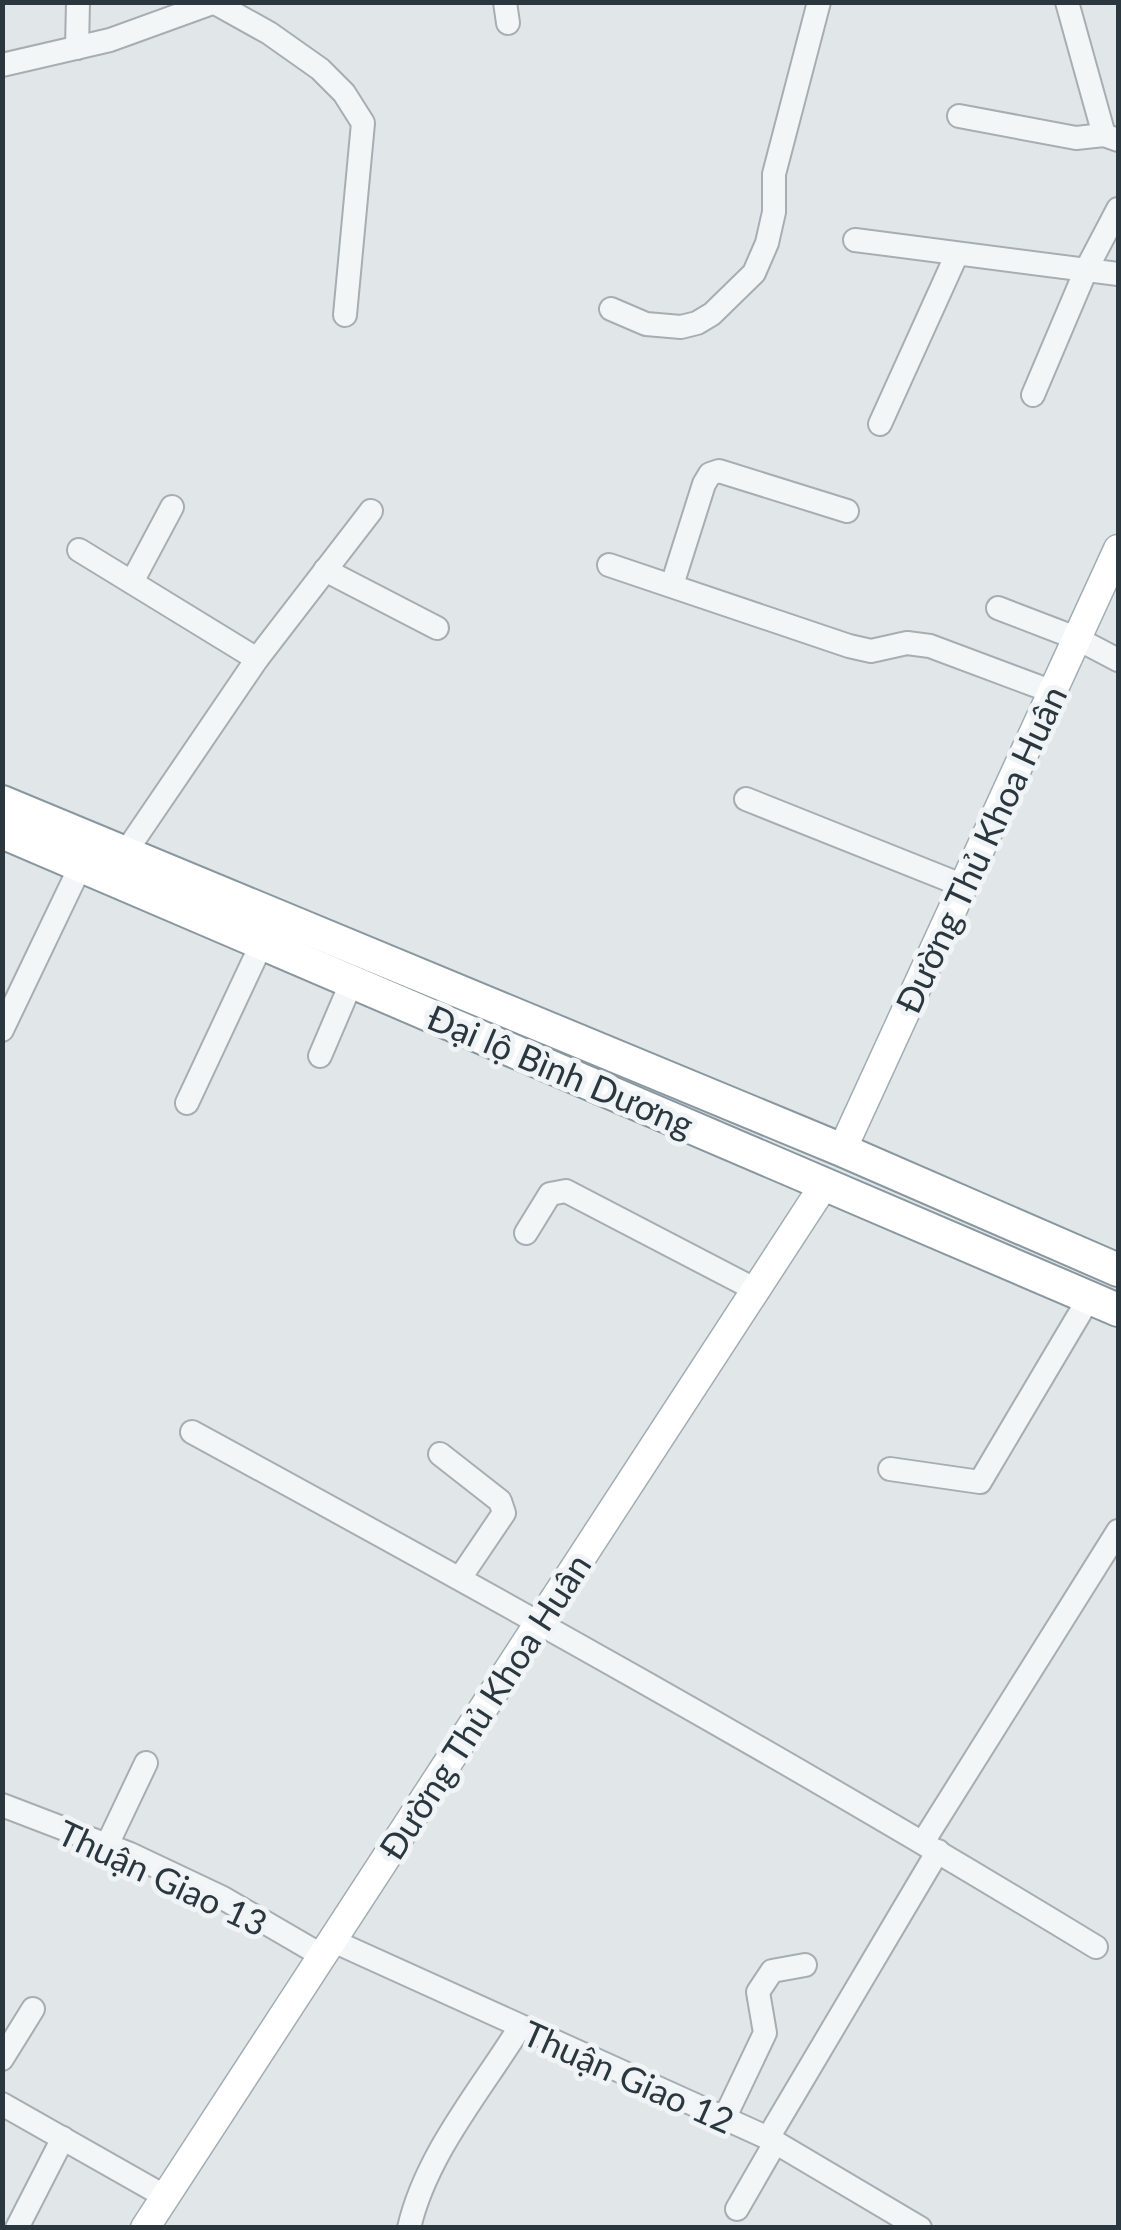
<svg xmlns="http://www.w3.org/2000/svg" width="1121" height="2230" font-family="Lato,sans-serif">
<rect width="100%" height="100%" fill="#e1e6e9"/>
<g fill="none" stroke-linecap="round" stroke-linejoin="round">
<g stroke="#a6aeb3" stroke-width="26">
<g id="minor">
<path d="M505,2L508,23"/>
<path d="M1067,2L1104,135L1118,140"/>
<path d="M215,3L269,33L320,69L344,93L363,123L345,315"/>
<path d="M77,48L78,2"/>
<path d="M2,65L110,40L215,2"/>
<path d="M959,116L1076,138L1104,135"/>
<path d="M855,240L1118,274"/>
<path d="M611,309L646,324L681,327L697,323L712,314L754,273L767,243L774,212V174L819,2"/>
<path d="M1033,395L1086,270L1118,209"/>
<path d="M880,424L957,254"/>
<path d="M79,550L257,659"/>
<path d="M609,565L849,646L871,651L907,643L930,646L1053,692"/>
<path d="M325,570L437,628"/>
<path d="M132,582L172,507"/>
<path d="M672,585L704,484L710,474L719,471L847,511"/>
<path d="M998,608L1076,638L1118,660"/>
<path d="M746,799L964,886"/>
<path d="M125,853L257,659L371,511"/>
<path d="M2,1030L81,865"/>
<path d="M320,1056L352,981"/>
<path d="M187,1103L262,943"/>
<path d="M526,1233L550,1194L566,1191L758,1291"/>
<path d="M192,1432C497,1598 799,1766 1096,1947"/>
<path d="M440,1454L500,1501L504,1513L460,1578"/>
<path d="M890,1469L980,1482L1089,1298"/>
<path d="M2,1805L130,1854L223,1898L321,1955"/>
<path d="M923,1842L1118,1531"/>
<path d="M107,1845L146,1763"/>
<path d="M331,1940L768,2138L920,2228"/>
<path d="M2,2059L33,2009"/>
<path d="M2,2104L166,2197"/>
<path d="M724,2119L765,2033L758,1992L772,1971L805,1965"/>
<path d="M768,2138L938,1851"/>
<path d="M737,2209L775,2143"/>
<path d="M17,2228L63,2138"/>
<path d="M409,2228C426,2154 481,2090 520,2027"/>
</g>
</g>
<g stroke="#a1adb4" stroke-width="31">
<g id="major">
<path d="M842,1150L1118,549"/>
<path d="M145,2228L824,1185"/>
</g>
</g>
<g stroke="#89979f" stroke-width="36">
<g id="highway">
<path d="M2,802L842,1150L1118,1270"/>
<path d="M2,832L1118,1310"/>
</g>
</g>
<use href="#minor" stroke="#f3f6f7" stroke-width="22"/>
<use href="#major" stroke="#fff" stroke-width="28"/>
<use href="#highway" stroke="#fff" stroke-width="32"/>
</g>
<g text-anchor="middle" dominant-baseline="central" stroke-width="10" stroke-linejoin="round" paint-order="stroke">
<g font-size="35" fill="#2a373f" stroke="#f0f4f6">
<text transform="translate(980 849) rotate(-65)">Đường Thủ Khoa Huân</text>
<text transform="translate(561 1070) rotate(23)">Đại lộ Bình Dương</text>
<text transform="translate(484 1706) rotate(-57)">Đường Thủ Khoa Huân</text>
<text transform="translate(163 1877) rotate(25)">Thuận Giao 13</text>
<text transform="translate(629 2076) rotate(24)">Thuận Giao 12</text>
</g>
</g>
<rect width="1121" height="2230" fill="none" stroke="#2a373f" stroke-width="10"/>
</svg>
